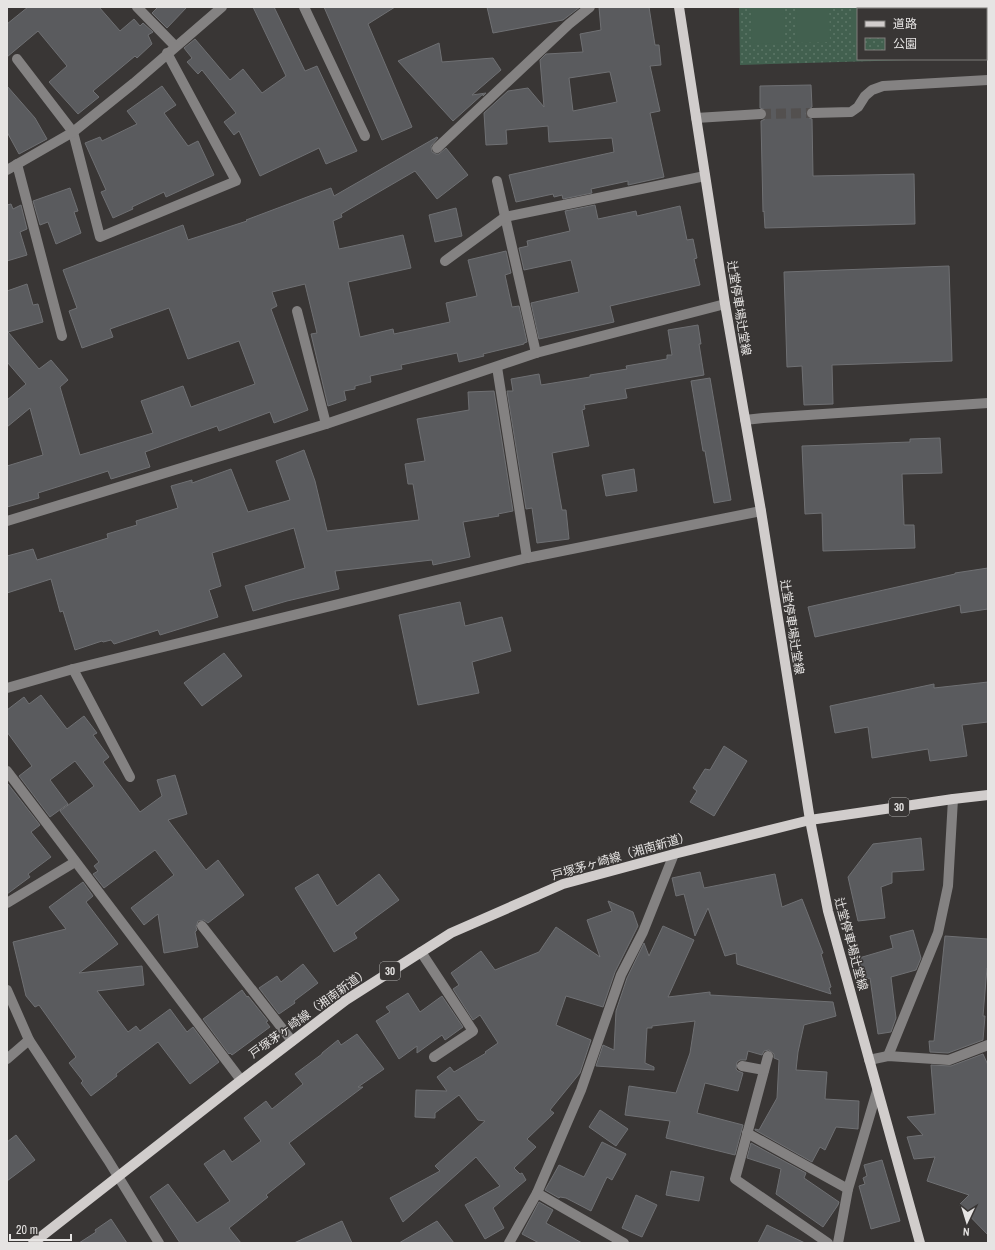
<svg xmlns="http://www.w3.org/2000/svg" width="995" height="1250" font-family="'Archivo Narrow','Noto Sans JP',sans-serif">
<defs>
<pattern id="park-dots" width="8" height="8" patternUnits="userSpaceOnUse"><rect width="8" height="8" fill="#42604f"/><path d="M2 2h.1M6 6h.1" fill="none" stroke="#5d7768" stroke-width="1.8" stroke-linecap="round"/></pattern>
</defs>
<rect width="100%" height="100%" fill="#393635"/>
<path fill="url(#park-dots)" d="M739,7H943V9H858V59H944L740,65Z"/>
<g fill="#42604f">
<path d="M751,7H784L785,43L752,44Z"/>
<path d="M796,7H829L830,42L797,43Z"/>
<path d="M853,7H886V9H858V41L853,42Z"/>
</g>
<g fill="#5a5b5e" stroke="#6f7073" fill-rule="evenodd">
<path d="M28,7H99L120,31L134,19L140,26L143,23L153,32L148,35L152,44L137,58L135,56L93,91L99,97L78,114L49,82L67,66L38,31L7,57V24Z"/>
<path d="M158,7H187L167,28L152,13Z"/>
<path d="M253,7H274L305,71L317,66L357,151L326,164L319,148L260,176L239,131L234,135L224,122L236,113L202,70L198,74L187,62L192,58L184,48L195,39L230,80L243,69L262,93L286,76Z"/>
<path d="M324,7H395L368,24L412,127L382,140Z"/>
<path d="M487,7H580L563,20L493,33Z"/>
<path d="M599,7H649L655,45H659L661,65L650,66L660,111L650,113L664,177L628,185V181L591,189L592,193L563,199L562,195L554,197L553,194L516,202L509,175L614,152L612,138L549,142L548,126L506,130L507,144L486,145L484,113L508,91L528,88L544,107L540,60L546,54L583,52L580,34L601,30ZM608,72H610L617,102L573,111L569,78Z"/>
<path d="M439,43L442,62L493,58L501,70L472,95L486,93L483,96V94L453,121L398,61Z"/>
<path d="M811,85L812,107L807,110L806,114L809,118L812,119L813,176L914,174L915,224L765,228L764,211L763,212L761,121L765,119L767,114L766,110L760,108V86Z"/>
<path d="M7,86L35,118L47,139L19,154L7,132Z"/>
<path d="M162,86L176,105L164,113L188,146L198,141L214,175L166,197L164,192L132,207L133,209L113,218L101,192L106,190L85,143L100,137L102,141L137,124L127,111Z"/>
<path d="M437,137L438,138L431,146L432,152L436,154H439L446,148L468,175L437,199L415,171L341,214L342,217L333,221L339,249L403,235L411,268L348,282L360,337L393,329L394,334L450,322L446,303L477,296L468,260L506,251L511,273L505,275L512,307L519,306L527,342L524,343V344L483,354L484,356L459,362L457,353L401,365L402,369L370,376L371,382L355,386V389L344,391L346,400L328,406L311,334L317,333L305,284L272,292L277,306L271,309L308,410L274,423L270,412L219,431L217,426L145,452L150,467L111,479L108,471L38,493L39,498L7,507V466L43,455L30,408L7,427V400L26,384L7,362V291L27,284L33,305L38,304L43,322L8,332L39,369L51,360L68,380L60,387L80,455L153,433L141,401L183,386L191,407L255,384L239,341L188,359L169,308L110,329L113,337L82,348L69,311L77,308L63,270L183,225L188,240L247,221L246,220L331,188L334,196Z"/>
<path d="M70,188L78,211L74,212L81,233L56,244L48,222L40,225L33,201Z"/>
<path d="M11,204L13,209L21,205L27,229L20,232L27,255L7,261V205Z"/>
<path d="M595,205L598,219L636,211L637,216L680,206L687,240L693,239L697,258L694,259L700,285L610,306L614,322L539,339L531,303L579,292L571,260L524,270L519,248L528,246L527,241L570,231L565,211Z"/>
<path d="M456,208L462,236L435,242L429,215Z"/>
<path d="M949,266L952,361L832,365L833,404L804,405L802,366L787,367L784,272Z"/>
<path d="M698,325L701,344H699L704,375L625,389L627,398L584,405L585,409L582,410L589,446L552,453L562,510H566L569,539L537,543L532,508L526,509L507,391H513L511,379L539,374L541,385L590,377V375L627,369L626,366L667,359V355H672L668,330Z"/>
<path d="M710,378L731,500L714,503L705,451H703L691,381Z"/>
<path d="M494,391L513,511L498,514L499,516L463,522L470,557L433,565L432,560L335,571L339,589L287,601L253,611L245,586L305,568L294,528L212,553L221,586L209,590L218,617L160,635L158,630L114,644L111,640L103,642L102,641L75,650L63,611L60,612L51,579L7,593V556L33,549L37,560L108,538L107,534L137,525L136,521L178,508L171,486L192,480V483L231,469L248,512L290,500L276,461L304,450L315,481L327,531L419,520L413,484H408L405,464L425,461L417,419L469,410L468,392Z"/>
<path d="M940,438L942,473L902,474L904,525H914L915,548L823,551L822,513L805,514L802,446L910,442V439Z"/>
<path d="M634,469L637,491L606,496L602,475Z"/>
<path d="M988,568V609L961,613L960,605L815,637L808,607L955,574V573Z"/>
<path d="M460,602L465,626L502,617L511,651L472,662L479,693L418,705L399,615Z"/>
<path d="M224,653L242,676L202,706L184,683Z"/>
<path d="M988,682V722L962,725L967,756L930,761L928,749L872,758L868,727L835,733L830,706L934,684V688Z"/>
<path d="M41,695L67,729L84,716L97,733L93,735L109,757L103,762L140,812L162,796L157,780L175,775L187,814L168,820L206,870L218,860L244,895L208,923L204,920L198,921L196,927L197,930L195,932L198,947L164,953L158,914L144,925L131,908L174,875L155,850L104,888L93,874L98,871L94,866L99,862L60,811L94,786L75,761L50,780L68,804L50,817L19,776L32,766L7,732V710L24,697L29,704Z"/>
<path d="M724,746L747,761L714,816L690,802L697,791L693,788L705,769L710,770Z"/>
<path d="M8,784L40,825L31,832L51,857L28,874L30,877L7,894V785Z"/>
<path d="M921,838L924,870L892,872V883L881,887L885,918L858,921L848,877L873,844Z"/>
<path d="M700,872L704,888L775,874L782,907L802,899L823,953L821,954L831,987L829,988L831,994L737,964L736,953L725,956L708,908L695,936L684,894L676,896L672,878Z"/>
<path d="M318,874L337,906L379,874L399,900L354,933L357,938L334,952L295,888Z"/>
<path d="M83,882L93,896L86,902L118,944L79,973L142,966L144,985L97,991L128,1032L136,1026L140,1031L170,1009L187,1032L193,1027L219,1062L190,1084L158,1042L116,1074L117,1076L91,1096L81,1083L83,1081L69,1063L76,1057L39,1005L35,1007L26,996L13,942L66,929L49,907Z"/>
<path d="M608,901L633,912L638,926L615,972L603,1007L566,996L556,1025L591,1040L580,1073L550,1110L554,1113L527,1139L536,1147L514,1168L520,1174L522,1173L526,1180L493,1208L504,1228L485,1239L465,1205L500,1186L476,1157L403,1222L390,1198L440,1171L435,1166L485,1121L478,1120L459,1095L435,1113V1118L415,1117L416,1090L447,1091L437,1077L450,1067L454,1072L486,1053L485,1052L498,1043L480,1015L473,1020L453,989L459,985L451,973L481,951L495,970L539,952L556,927L600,957L587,920L612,911Z"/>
<path d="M663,926L694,940L668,997L710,992V995L833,1002L836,1016L804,1025L798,1052L796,1070L827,1072L825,1099L859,1101L858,1129L836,1127L825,1150L820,1147L812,1162L755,1130V1129L759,1130L777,1098L779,1060L774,1058V1054L769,1050L764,1051L762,1055L748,1051L746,1060H740L737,1062L736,1069L738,1071L743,1073L738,1091L705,1083L697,1113L743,1125L735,1155L666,1138L670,1121L625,1115L629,1086L676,1093L690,1053L695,1021L652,1026V1028H647L645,1063L654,1067V1070L596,1066L603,1045L614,1050L616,1011L627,978L644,943L649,956Z"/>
<path d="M913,930L921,958L916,970L891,977L896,1018L891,1032L878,1034L870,978L865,980L859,958L893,948L890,936Z"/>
<path d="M945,936L988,939V968H987L983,1016H985L983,1040L948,1053L930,1052L929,1041H934Z"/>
<path d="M303,964L318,983L294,1001L295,1003L279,1014L259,988L277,976L281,982Z"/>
<path d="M242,990L247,997L248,996L268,1021L266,1022L270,1027L232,1055L230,1053L229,1054L203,1019Z"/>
<path d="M408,993L420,1012L442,996L463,1027L445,1040L442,1035L417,1053V1046L399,1059L376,1021L390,1012L386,1007Z"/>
<path d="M357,1034L384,1069L358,1087H363L289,1143L305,1164L266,1195L268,1197L229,1228L241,1243H180L150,1197L168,1184L197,1223L230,1201L204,1164L224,1150L232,1162L261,1141L244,1118L266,1101L272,1109L303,1084L295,1074L322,1054V1053L338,1040L341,1045Z"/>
<path d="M983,1054L988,1065V1235L959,1205L969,1195L927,1181L935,1157L914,1159L907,1137L923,1135L907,1117L935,1114L931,1065L951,1066Z"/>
<path d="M600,1110L628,1129L616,1146L589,1127Z"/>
<path d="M16,1135L35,1160L7,1181V1142Z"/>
<path d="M602,1142L626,1154L612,1180L607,1177L591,1211L566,1198L560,1197L559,1198L545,1190L559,1165L584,1177Z"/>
<path d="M751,1143L806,1173L804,1178L839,1202L838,1205L823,1227L776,1194L781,1169L747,1158Z"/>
<path d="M882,1160L900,1221L871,1229L859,1186L865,1184L863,1178L867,1176L864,1165Z"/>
<path d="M671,1171L704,1177L699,1201L666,1195Z"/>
<path d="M636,1195L657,1205L642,1237L622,1228Z"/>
<path d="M539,1202L553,1210L546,1223L582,1243H539L522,1234Z"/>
<path d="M111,1219L127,1243H79L96,1232L95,1230Z"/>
<path d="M342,1221L352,1243H294Z"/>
<path d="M437,1221L454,1243H399Z"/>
<path d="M767,1225L805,1243H758Z"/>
</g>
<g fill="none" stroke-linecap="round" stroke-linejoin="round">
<path stroke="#53504f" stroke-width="10" stroke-dasharray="10 5" stroke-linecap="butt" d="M761,114L812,113"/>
<g stroke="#848282" stroke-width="10">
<path d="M137,7L175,46"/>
<path d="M304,7L365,136"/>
<path d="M17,59L73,132L100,237L236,181L167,53"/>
<path d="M812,113L851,112L858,107L865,96L872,90L883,86L988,80"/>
<path d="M696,118L761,114"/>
<path d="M437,148L569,24L590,7"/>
<path d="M17,164L62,336"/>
<path d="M7,170L73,132L134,83L222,7"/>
<path d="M497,181L536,353"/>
<path d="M445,261L505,217L705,176"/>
<path d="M297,311L326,424"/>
<path d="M497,367L527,558"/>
<path d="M745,420L763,418L988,403"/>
<path d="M7,521L326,424L536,353L725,304"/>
<path d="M73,669L130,777"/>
<path d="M7,688L73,669L527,558L761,511"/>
<path d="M7,771L241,1080"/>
<path d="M7,903L75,862"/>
<path d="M202,926L292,1041"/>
<path d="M421,952L473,1031L434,1057"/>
<path d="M7,990L29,1040L108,1160L159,1243"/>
<path d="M768,1056L735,1179L828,1243"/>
<path d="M888,1056L938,933L948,886L953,799"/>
<path d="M7,1059L29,1040"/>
<path d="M869,1060L888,1056L949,1060L988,1045"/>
<path d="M742,1066L764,1070"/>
<path d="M747,1133L848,1189"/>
<path d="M537,1193L624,1243"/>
<path d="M509,1243L537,1193L581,1090L621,975L643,932L674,854"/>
<path d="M838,1243L848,1189L877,1091"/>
</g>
<g stroke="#d1cdcc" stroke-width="10">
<path d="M679,7L725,304L761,511L810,820L828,911L920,1243"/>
<path d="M33,1243L235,1085L346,1000L451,933L563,884L674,854L810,820L953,799L988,795"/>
</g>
</g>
<g text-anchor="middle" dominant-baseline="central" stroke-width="3" stroke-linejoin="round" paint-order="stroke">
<g fill="#393635" stroke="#b2b0af" stroke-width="1">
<rect x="889" y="798" width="20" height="18" rx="3"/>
<rect x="380" y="962" width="20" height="18" rx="3"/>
</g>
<g font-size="11" font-weight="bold" fill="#e6e4e3">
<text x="899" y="807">30</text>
<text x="390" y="971">30</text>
</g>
<g font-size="12" fill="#e6e4e3" stroke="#393635">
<text transform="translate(739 308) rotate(81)">辻堂停車場辻堂線</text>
<text transform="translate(792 627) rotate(81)">辻堂停車場辻堂線</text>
<text transform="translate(621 856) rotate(-16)">戸塚茅ヶ崎線（湘南新道）</text>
<text transform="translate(851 944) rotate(75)">辻堂停車場辻堂線</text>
<text transform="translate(309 1013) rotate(-36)">戸塚茅ヶ崎線（湘南新道）</text>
</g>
</g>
<rect width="995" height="1250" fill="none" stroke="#e6e4e3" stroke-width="16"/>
<rect x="857" y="8" width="130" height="52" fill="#393635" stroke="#7e7c7b"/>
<rect x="865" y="21" width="20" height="6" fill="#d1cdcc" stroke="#7e7c7b"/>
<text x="893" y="28" font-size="12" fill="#e6e4e3">道路</text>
<rect x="865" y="38" width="20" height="12" fill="url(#park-dots)" stroke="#7e7c7b"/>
<text x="893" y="48" font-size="12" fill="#e6e4e3">公園</text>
<g transform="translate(967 1222) rotate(184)" stroke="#393635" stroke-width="3" paint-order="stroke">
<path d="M0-3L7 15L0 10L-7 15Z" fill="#e6e4e3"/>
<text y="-6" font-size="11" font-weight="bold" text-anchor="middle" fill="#e6e4e3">N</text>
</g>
<path d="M10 1234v6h61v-6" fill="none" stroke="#e6e4e3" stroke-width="2"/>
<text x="16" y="1234" font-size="12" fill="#e6e4e3" stroke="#393635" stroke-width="3" paint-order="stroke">20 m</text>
</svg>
